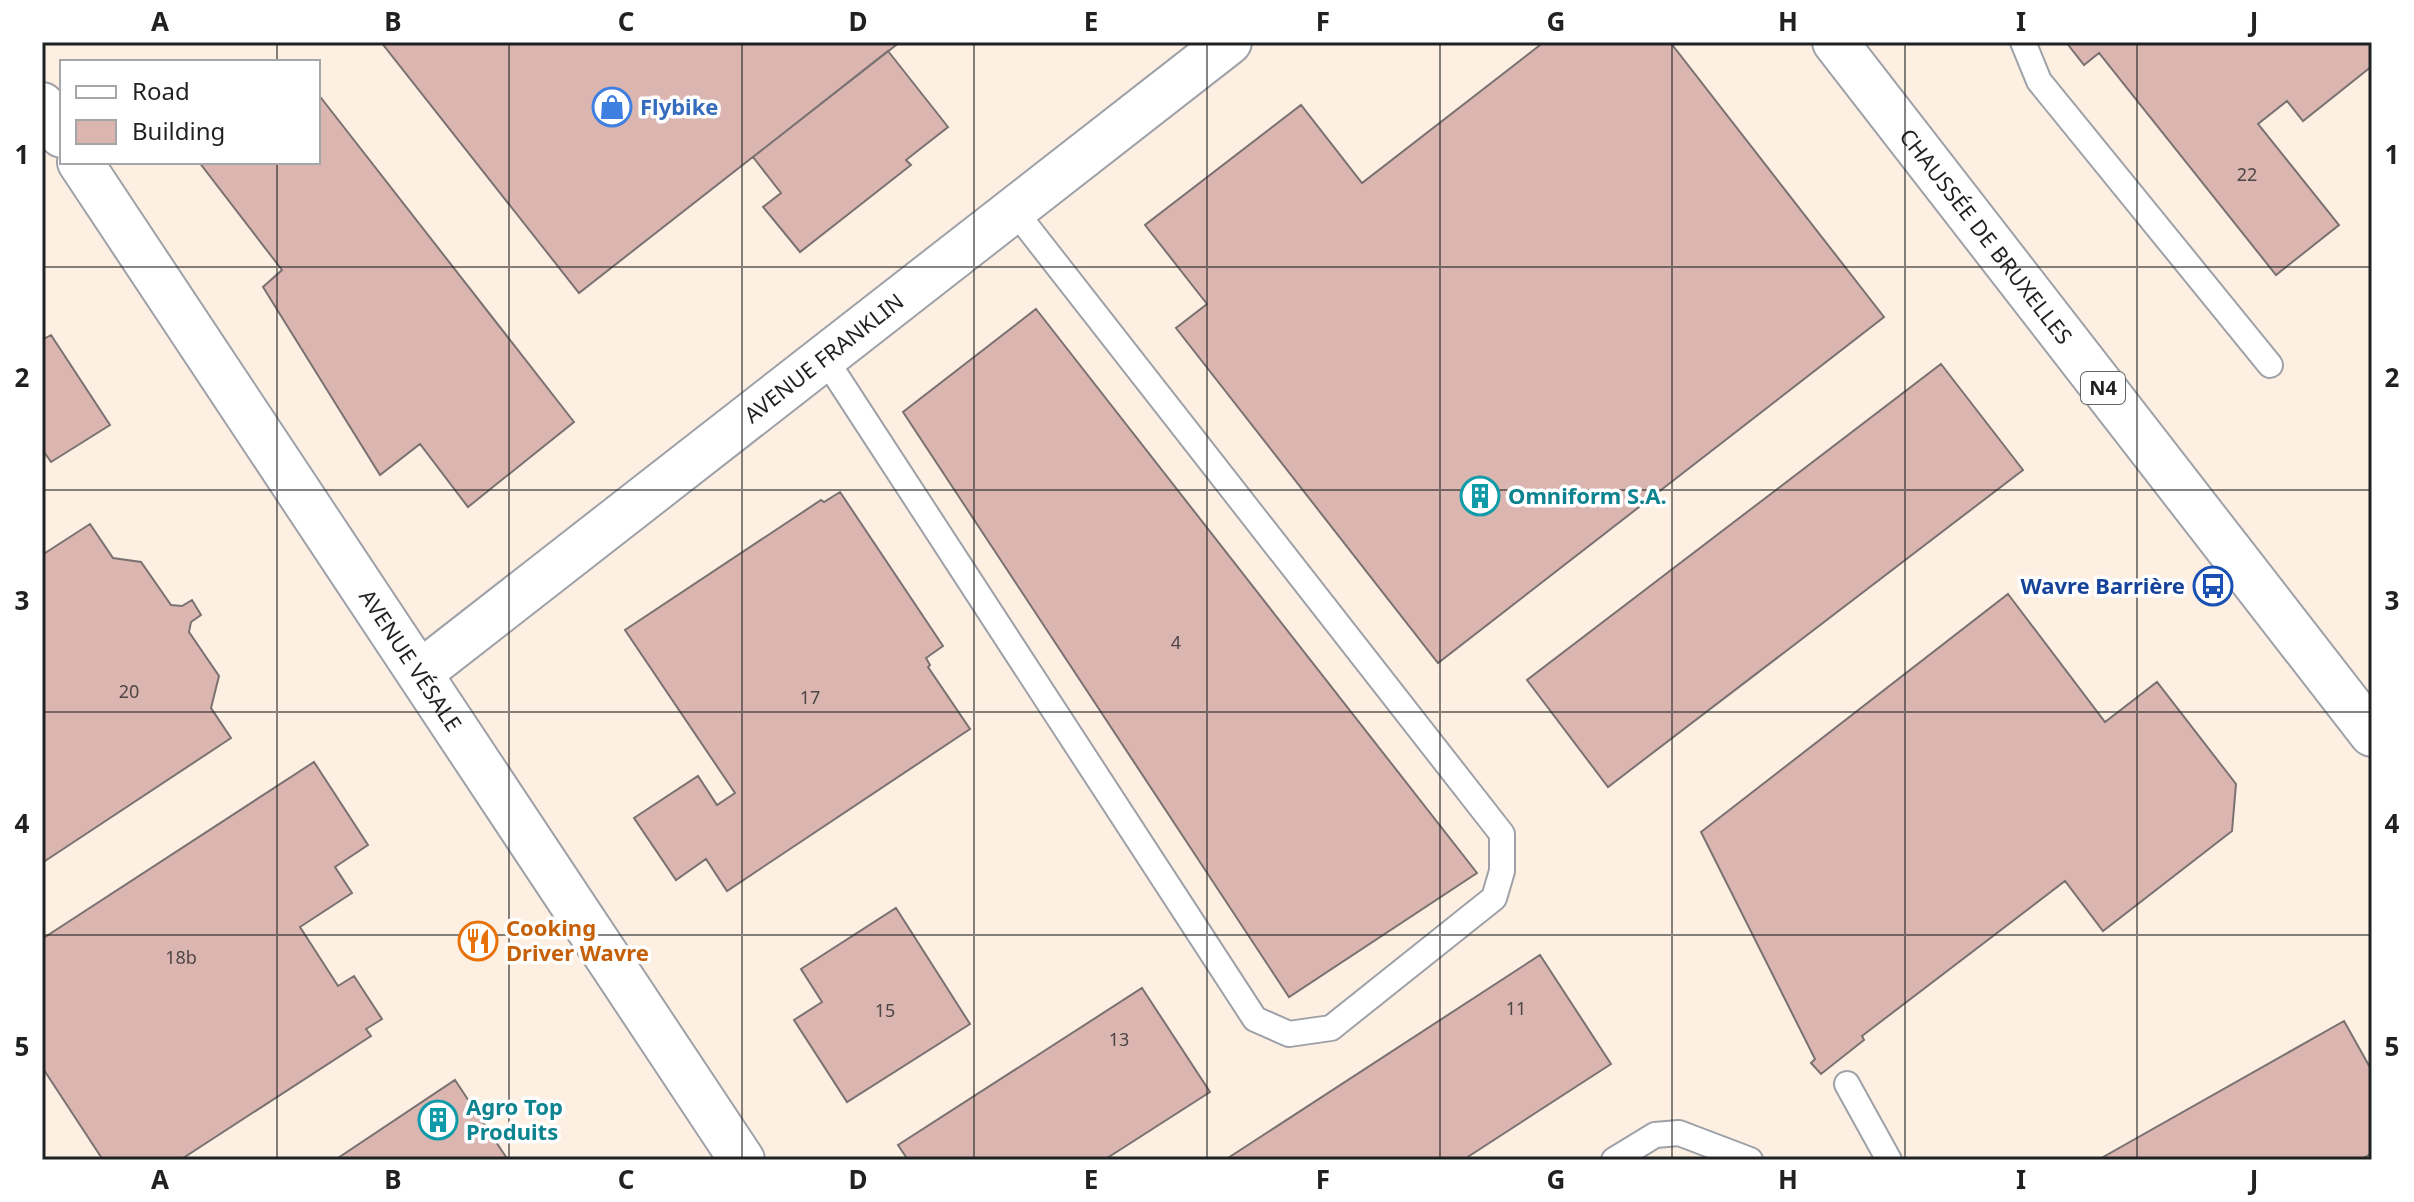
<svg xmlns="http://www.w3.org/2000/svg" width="2414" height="1202" viewBox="0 0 2414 1202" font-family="'Noto Sans',sans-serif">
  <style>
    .industrial { fill: #fdefe1; fill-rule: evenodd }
    .building { fill: #dbb6b1; stroke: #7a7271; stroke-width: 2 }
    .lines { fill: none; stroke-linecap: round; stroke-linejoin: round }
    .lane-casing { stroke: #9ea1a8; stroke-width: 28 }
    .street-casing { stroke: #9ea1a8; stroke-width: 48 }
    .primary-casing { stroke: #9ea1a8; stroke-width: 48 }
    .lane { stroke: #fff; stroke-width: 24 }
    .street { stroke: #fff; stroke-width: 44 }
    .primary { stroke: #fff; stroke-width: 44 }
    .grid { fill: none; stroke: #1f2123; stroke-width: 2; stroke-opacity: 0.55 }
    .labels { text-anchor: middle; stroke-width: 7; stroke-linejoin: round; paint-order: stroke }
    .number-label { font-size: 18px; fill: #4e4646 }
    .shield { fill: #fff; stroke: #626465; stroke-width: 2 }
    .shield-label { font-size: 20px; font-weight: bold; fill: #1f2123 }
    .shop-label { font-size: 22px; font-weight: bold; fill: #366cbe; stroke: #fff; text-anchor: start }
    .street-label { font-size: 22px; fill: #1f2123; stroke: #fff }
    .culture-label { font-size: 22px; font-weight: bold; fill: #0d838f; stroke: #fff; text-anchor: start }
    .transit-label { font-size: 22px; font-weight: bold; fill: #164399; stroke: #fff; text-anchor: end }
    .food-label { font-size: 22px; font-weight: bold; fill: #c56008; stroke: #fff; text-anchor: start }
    .neatline { fill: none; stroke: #1f2123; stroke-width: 3 }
    .grid-label { font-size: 26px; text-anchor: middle; font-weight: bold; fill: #1f2123 }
  </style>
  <rect width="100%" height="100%" fill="#fafcfe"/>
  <!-- industrial -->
  <path class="industrial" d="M42 42H2372V1160H42ZM62 62H318V162H62Z"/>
  <!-- building -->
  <path class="building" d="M381 42H900L579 293Z
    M1544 42H1670L1884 317 1438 663 1176 328 1207 304 1145 225 1301 105 1362 183Z
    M2066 42H2372V66L2303 121 2287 101 2258 124 2339 225 2276 275 2099 53 2084 65Z
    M888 51 948 127 906 160 911 165 800 252 763 207 781 193 753 157Z
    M318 94 574 422 468 507 420 444 380 475 263 287 282 270 199 162H318Z
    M1036 309 1477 873 1289 997 903 412Z
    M51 335 110 425 51 462 42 449V340Z
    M1941 364 2023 470 1608 787 1527 680Z
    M840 492 943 646 926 658 930 665 928 667 970 729 727 891 706 859 676 880 634 818 698 776 717 805 735 793 625 630 821 500 824 502Z
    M90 524 113 558 141 562 171 605 182 606 192 600 201 615 191 622 189 632 219 676 211 708 231 738 42 863V555Z
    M2008 594 2105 722 2157 682 2236 784 2232 831 2103 931 2065 881 1862 1036 1864 1040 1821 1074 1811 1063 1815 1059 1701 832Z
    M314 762 368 845 335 867 352 893 300 927 338 986 354 976 382 1019 366 1029 371 1036 180 1160H103L42 1067V939Z
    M896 908 970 1024 847 1102 794 1020 822 1002 801 969Z
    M1540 955 1611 1064 1463 1160H1225Z
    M1142 988 1210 1092 1104 1160H908L898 1145Z
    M2344 1021 2372 1071V1153L2360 1160H2098Z
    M455 1080 508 1160H335Z"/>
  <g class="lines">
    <defs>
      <path id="lane" d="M2023 42 2039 81 2270 365
        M824 357 1255 1019 1289 1034 1331 1028 1494 898 1502 871V834L1014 210
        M1847 1084 1889 1160
        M1614 1160 1655 1135 1679 1133 1750 1160"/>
      <g id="street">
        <path d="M42 105 62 135"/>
        <path id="s1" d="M80 162 742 1160"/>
        <path id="s2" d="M420 673 1229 42"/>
      </g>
      <g id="primary">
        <path id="s3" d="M1835 42 2372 734"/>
      </g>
    </defs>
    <!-- lane casing -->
    <use href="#lane" class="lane-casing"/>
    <!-- street casing -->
    <use href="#street" class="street-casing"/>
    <!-- primary casing -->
    <use href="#primary" class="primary-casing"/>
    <!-- lane -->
    <use href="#lane" class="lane"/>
    <!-- street -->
    <use href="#street" class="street"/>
    <!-- primary -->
    <use href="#primary" class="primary"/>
  </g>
  <!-- grid -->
  <path class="grid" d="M277 42V62M509 42V1160M742 42V1160M974 42V1160M1207 42V1160M1440 42V1160M1672 42V1160M1905 42V1160M2137 42V1160M277 162V1160M42 267H2372M42 490H2372M42 712H2372M42 935H2372"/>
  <!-- icons -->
  <defs>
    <symbol id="shop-ring" viewBox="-11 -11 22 22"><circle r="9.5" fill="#fff" stroke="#3f7fe0" stroke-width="1.5"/><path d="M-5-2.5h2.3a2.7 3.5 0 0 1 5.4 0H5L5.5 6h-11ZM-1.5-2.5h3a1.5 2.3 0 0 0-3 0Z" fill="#3f7fe0"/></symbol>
    <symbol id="building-ring" viewBox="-11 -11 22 22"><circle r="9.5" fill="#fff" stroke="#0f9aa8" stroke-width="1.5"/><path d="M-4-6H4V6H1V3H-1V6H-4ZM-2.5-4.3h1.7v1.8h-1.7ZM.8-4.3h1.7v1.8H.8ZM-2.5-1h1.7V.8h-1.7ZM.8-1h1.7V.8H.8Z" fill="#0f9aa8"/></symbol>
    <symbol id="bus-ring" viewBox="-11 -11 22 22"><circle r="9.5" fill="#fff" stroke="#1a4fb4" stroke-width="1.5"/><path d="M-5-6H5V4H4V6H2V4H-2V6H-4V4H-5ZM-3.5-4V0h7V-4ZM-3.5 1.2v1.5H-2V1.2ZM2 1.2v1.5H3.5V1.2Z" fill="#1a4fb4"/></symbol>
    <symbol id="restaurant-ring" viewBox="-11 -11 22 22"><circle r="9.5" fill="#fff" stroke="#e8710a" stroke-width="1.5"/><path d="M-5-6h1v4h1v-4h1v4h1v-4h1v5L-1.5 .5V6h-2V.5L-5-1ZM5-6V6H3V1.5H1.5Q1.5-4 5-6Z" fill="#e8710a"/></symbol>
  </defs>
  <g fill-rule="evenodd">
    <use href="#shop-ring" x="590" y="85" width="44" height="44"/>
    <use href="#building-ring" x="1458" y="474" width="44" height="44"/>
    <use href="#bus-ring" x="2191" y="564" width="44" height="44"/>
    <use href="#restaurant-ring" x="456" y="919" width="44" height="44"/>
    <use href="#building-ring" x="416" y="1098" width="44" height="44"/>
  </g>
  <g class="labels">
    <!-- number labels -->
    <g class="number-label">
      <text x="2247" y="181">22</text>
      <text x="1176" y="649">4</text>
      <text x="129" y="698">20</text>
      <text x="810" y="704">17</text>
      <text x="181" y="964">18b</text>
      <text x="1516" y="1015">11</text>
      <text x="885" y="1017">15</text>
      <text x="1119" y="1046">13</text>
    </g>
    <!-- shield labels -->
    <rect class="shield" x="2081" y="372" width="44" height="32" rx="6"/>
    <g class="shield-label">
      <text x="2103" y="395">N4</text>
    </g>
    <!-- shop labels -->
    <g class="shop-label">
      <text x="640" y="115">Flybike</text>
    </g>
    <!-- street labels -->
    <g class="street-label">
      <text dy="8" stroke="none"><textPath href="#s3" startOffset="246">CHAUSSÉE DE BRUXELLES</textPath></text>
      <text dy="8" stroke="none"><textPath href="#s2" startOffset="512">AVENUE FRANKLIN</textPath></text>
      <text dy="8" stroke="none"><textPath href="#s1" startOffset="598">AVENUE VÉSALE</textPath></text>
    </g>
    <!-- culture labels -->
    <g class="culture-label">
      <text x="1508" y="504">Omniform S.A.</text>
      <text x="466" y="1115">Agro Top<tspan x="466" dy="25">Produits</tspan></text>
    </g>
    <!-- transit labels -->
    <g class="transit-label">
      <text x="2185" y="594">Wavre Barrière</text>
    </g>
    <!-- food labels -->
    <g class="food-label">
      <text x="506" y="936">Cooking<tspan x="506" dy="25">Driver Wavre</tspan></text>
    </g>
  </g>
  <!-- border -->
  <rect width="2414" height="1202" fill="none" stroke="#ffffff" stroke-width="88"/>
  <!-- legend -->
  <rect x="60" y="60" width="260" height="104" fill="#ffffff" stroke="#a5a6a7" stroke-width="2"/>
  <rect x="76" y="86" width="40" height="12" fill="#ffffff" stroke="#a5a6a7" stroke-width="2"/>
  <text x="132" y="100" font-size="24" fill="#1f2123">Road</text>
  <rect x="76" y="120" width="40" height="24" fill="#dbb6b1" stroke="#a5a6a7" stroke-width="2"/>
  <text x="132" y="140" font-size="24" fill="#1f2123">Building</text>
  <rect x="44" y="44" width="2326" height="1114" class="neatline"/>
  <g class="grid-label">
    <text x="160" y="31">A</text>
    <text x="393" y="31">B</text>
    <text x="626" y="31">C</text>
    <text x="858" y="31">D</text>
    <text x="1091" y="31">E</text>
    <text x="1323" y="31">F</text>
    <text x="1556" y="31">G</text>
    <text x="1788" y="31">H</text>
    <text x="2021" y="31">I</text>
    <text x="2254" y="31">J</text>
    <text x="22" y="164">1</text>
    <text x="2392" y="164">1</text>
    <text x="22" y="387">2</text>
    <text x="2392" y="387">2</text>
    <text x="22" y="610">3</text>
    <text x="2392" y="610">3</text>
    <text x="22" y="833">4</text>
    <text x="2392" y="833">4</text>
    <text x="22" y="1056">5</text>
    <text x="2392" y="1056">5</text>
    <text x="160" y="1189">A</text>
    <text x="393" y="1189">B</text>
    <text x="626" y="1189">C</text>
    <text x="858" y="1189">D</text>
    <text x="1091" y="1189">E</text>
    <text x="1323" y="1189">F</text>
    <text x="1556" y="1189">G</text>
    <text x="1788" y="1189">H</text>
    <text x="2021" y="1189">I</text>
    <text x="2254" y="1189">J</text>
  </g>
</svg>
